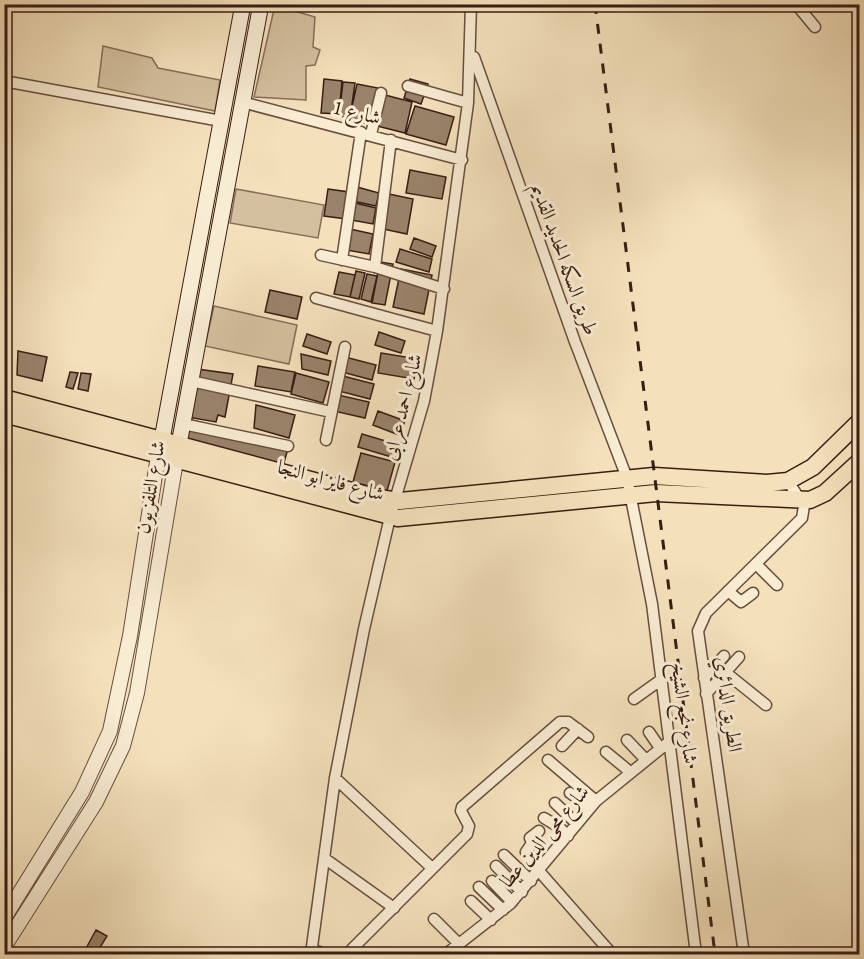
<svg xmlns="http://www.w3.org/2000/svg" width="864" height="959" viewBox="0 0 864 959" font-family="'EB Garamond',Amiri,serif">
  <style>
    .green { fill: #d4c09f; stroke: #866e5a; stroke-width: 1.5 }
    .building { fill: #9a836b; stroke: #381d14; stroke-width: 1.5 }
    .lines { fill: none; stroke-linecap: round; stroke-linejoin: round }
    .minor-casing { stroke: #674e3e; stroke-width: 13 }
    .tertiary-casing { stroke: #674e3e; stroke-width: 16 }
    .secondary-casing { stroke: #381d14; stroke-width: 17 }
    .primary-casing { stroke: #381d14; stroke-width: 19 }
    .minor { stroke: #f8ecd3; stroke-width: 10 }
    .tertiary { stroke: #f8ecd3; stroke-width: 14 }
    .secondary { stroke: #f8ecd3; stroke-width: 15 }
    .primary { stroke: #f4e1bc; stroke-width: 16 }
    .rail { stroke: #381d14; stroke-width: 3; stroke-dasharray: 10 10; stroke-linecap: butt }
    .labels { text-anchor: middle; stroke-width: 6; stroke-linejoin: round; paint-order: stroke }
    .street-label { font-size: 20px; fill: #381d14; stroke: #f8ecd3 }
  </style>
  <rect width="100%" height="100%" fill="#f4e1bc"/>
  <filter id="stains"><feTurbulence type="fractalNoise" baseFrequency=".00333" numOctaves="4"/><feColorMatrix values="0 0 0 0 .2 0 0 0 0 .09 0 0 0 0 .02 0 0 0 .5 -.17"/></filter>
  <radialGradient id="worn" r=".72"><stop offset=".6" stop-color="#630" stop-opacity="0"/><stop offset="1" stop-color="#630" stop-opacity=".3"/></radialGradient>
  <!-- green -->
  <path class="green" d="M275 5 315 17 313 47 320 50 315 65 306 66V100L254 97Z
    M103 46 152 58 158 68 220 80 215 111 98 87Z
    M236 189 324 205 318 238 230 223Z
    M214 306 297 325 289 364 205 346Z"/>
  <!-- building -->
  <path class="building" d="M60 4H102L101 9Z
    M324 79 342 81 339 114 321 113Z
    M410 79 428 84 421 104 404 98Z
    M343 82 355 83 350 118 339 116Z
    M357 84 378 88 370 124 349 120Z
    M385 95 412 102 405 133 377 126Z
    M415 106 454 117 446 145 406 134Z
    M410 170 446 177 442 199 406 193Z
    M357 187 379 193 376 206 353 201Z
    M328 189 349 192 346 219 324 216Z
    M389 194 413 199 407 234 383 229Z
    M355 203 376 208 373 224 351 220Z
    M350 229 373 234 369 254 346 250Z
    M414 238 436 246 432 257 410 249Z
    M400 249 432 259 429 272 396 262Z
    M380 262 393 264 385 305 372 303Z
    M401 269 432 275 424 314 393 307Z
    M356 271 365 273 359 299 350 297Z
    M339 272 355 275 350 297 334 294Z
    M367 274 377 276 371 302 361 299Z
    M270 290 302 297 297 319 265 312Z
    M379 332 405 341 401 353 375 345Z
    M307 334 331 342 327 354 303 346Z
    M18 351 47 357 42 381 17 375Z
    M381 353 418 359 414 379 378 373Z
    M301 354 331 361 328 375 302 369Z
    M345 357 376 365 372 380 342 372Z
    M258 366 295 372 291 392 255 386Z
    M197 369 233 374 225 417 218 415 216 422 187 417Z
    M70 372 78 373 73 389 66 387Z
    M81 373 91 374 88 391 78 389Z
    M296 373 329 382 323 403 291 394Z
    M343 376 374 384 370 399 339 391Z
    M338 395 369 402 365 418 334 411Z
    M256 405 295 415 289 438 254 428Z
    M378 411 405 421 399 435 373 425Z
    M188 419 289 445 283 466 188 442Z
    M362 434 399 445 395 458 358 447Z
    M361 453 395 462 387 491 353 482Z
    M96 930 107 936 96 954H89L84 952Z"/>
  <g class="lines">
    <defs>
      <path id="minor" d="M796 4 815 27
        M474 57 575 342 627 478 652 604 696 954
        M4 81 221 121
        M408 86 468 103
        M242 102 462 160
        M371 134 381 93
        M321 255 375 267 444 289
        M342 260 361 132
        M375 267 391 140
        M316 298 437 331
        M191 381 331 412
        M183 424 288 446
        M326 440 345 347
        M756 564 777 585
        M728 591 741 602 753 593
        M725 672 766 705
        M704 678 724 656
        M706 694 739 657
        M634 699 662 679
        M649 732 660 748
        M627 740 645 759
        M562 746 578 729
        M606 752 629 771
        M548 760 596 801
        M335 778 432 868
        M570 793 590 807
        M555 803 577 824
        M544 818 559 827 568 836
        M539 831 530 838 532 843 526 852 541 867
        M504 855 531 881
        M324 858 394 908
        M496 866 522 892
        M539 871 612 954
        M492 881 512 902
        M479 887 503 910
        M471 901 491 920
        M434 919 458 943
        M312 949 324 954
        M311 954 335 778 364 629 390 517 424 401 437 331 468 103 471 4
        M347 954 467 834 469 826 461 811 462 807 560 722H568L588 737
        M446 954 510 904 596 801 670 741
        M744 954 698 631 706 613 802 518 804 506 788 481"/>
      <path id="tertiary" d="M4 918 82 792 110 731 130 636 158 456
        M4 947 96 802 123 746 137 693 176 461"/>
      <path id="secondary" d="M160 450 243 4
        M177 455 261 4"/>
      <path id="primary" d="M4 398 378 498 400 501 654 476 767 483 788 481 813 467 860 421
        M4 414 398 518 656 493 810 500 825 493 860 461"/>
    </defs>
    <!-- minor casing -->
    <use href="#minor" class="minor-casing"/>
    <!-- tertiary casing -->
    <use href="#tertiary" class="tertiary-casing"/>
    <!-- secondary casing -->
    <use href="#secondary" class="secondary-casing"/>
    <!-- primary casing -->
    <use href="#primary" class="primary-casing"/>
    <!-- minor -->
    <use href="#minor" class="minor"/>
    <!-- tertiary -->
    <use href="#tertiary" class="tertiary"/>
    <!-- secondary -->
    <use href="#secondary" class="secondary"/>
    <!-- primary -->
    <use href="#primary" class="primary"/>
    <!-- rail -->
    <path class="rail" d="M595 4 715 954"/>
  </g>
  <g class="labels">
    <!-- street labels -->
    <g class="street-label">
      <text transform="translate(357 112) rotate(14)" y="7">شارع 1</text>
      <text transform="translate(565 259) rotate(70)" y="7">طريق السكه الحديد القديم</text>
      <text transform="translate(402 407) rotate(-76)" y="7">شارع احمد عرابى</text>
      <text transform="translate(331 480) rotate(15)" y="7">شارع فايز ابو النجا</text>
      <text transform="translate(150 487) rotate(-80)" y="7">شارع التلفزيون</text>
      <text transform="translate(729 704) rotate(82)" y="7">الطريق الدائري</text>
      <text transform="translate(685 713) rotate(83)" y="7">شارع نجع الشيخ</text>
      <text transform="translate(544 836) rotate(-50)" y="7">شارع محى الدين عطا</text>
    </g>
  </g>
  <!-- margin -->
  <rect width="864" height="959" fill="none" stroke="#f4e1bc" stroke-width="24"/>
  <rect x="6" y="6" width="852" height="947" fill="none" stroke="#381d14" stroke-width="3"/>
  <rect x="12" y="12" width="840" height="935" fill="none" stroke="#381d14" stroke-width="1.5"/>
  <rect width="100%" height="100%" filter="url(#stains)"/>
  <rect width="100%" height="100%" fill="url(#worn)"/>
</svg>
